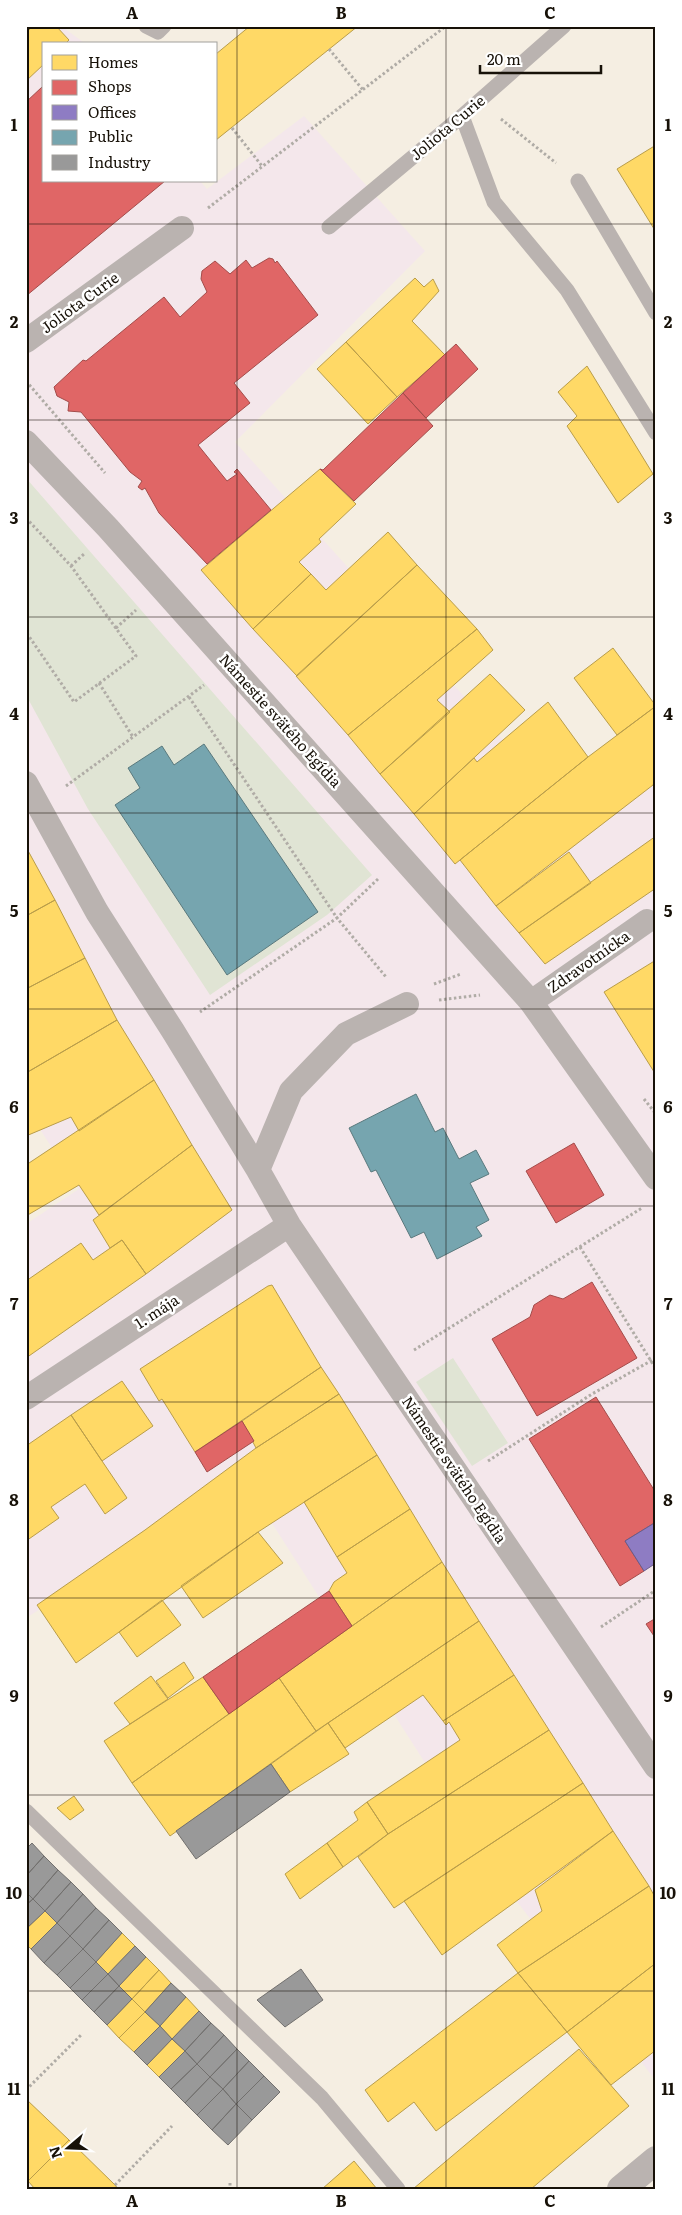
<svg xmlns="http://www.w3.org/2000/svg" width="682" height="2215" viewBox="0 0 682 2215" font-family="Literata,serif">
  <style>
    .commercial { fill: #f4e7eb }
    .green { fill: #e0e4d4 }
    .homes { fill: #ffd966; stroke: #b99d4a }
    .shops { fill: #e06666; stroke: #a44c4a }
    .offices { fill: #8e7cc3; stroke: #6a5c8b }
    .public { fill: #76a5af; stroke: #5a797d }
    .industry { fill: #999; stroke: #72706e }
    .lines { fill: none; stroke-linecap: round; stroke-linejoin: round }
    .path { stroke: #b0aca6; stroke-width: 3; stroke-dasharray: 2.5 2.5; stroke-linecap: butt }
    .service { stroke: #bab3b0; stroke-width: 15 }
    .pedestrian { stroke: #bab3b0; stroke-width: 24 }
    .minor { stroke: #bab3b0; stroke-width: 28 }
    .grid { fill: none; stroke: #171108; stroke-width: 1; stroke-opacity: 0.55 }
    .labels { text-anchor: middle; stroke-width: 5; stroke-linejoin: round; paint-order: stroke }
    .street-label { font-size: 15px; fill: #171108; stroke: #fff }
    .neatline { fill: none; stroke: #171108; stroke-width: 2 }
    .grid-label { font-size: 16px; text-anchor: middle; font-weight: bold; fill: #171108 }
  </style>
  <rect width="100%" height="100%" fill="#f5eee2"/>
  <!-- commercial -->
  <path class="commercial" d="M26 26H61L86 44H44V181H200L207 189 304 116 425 251 235 442 579 824 656 771V2081L498 1877 245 1481 26 1618V1224L79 1189 26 1108Z"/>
  <!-- green -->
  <path class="green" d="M26 478 372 875 327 915 210 995 88 809 26 695Z
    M453 1358 508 1443 472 1466 416 1382Z"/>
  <!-- homes -->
  <path class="homes" d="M33 26H56L69 40 65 44H44V64L26 81V33Z
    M250 26H358L216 140V54Z
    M656 145V232L617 169Z
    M415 278 424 287 433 279 439 291 412 321 445 355 397 397 346 342Z
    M346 342 397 397 368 424 317 369Z
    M587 366 653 474 618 503 567 426 577 416 558 392Z
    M320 469 356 504 319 539 321 542 299 562 311 574 253 629 201 570Z
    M388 532 417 565 297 676 253 629 311 574 326 590Z
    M417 565 477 629 348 735 296 676Z
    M477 629 493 650 437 700 450 712 380 774 348 735Z
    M613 648 656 706 617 735 574 678Z
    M490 674 525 710 414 814 380 774Z
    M548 702 588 757 455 864 414 814 474 758 477 762Z
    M656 706V780L653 785 496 906 460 860 588 757Z
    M656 836V888L545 964 519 933Z
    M26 847 55 900 26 916Z
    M569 852 591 883 519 933 496 906Z
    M55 900 85 958 26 989V916Z
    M85 958 117 1020 26 1073V989Z
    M656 960V1075L604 992Z
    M117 1020 154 1080 79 1131 71 1117 26 1136V1073Z
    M154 1080 192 1145 99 1215 79 1185 26 1216V1165Z
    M192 1145 232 1210 146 1274 122 1240 110 1248 93 1220Z
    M122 1240 146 1274 26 1358V1281L81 1243 93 1260Z
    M272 1285 321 1367 195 1452 162 1399 159 1401 140 1369 268 1286Z
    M321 1367 339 1394 256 1448 242 1421Z
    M122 1381 153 1426 102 1461 71 1415Z
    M339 1394 377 1455 258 1532 76 1663 37 1605 145 1530 256 1448Z
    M71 1415 127 1498 105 1514 85 1484 51 1507 59 1518 26 1541V1446Z
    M377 1455 410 1509 337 1557 304 1502Z
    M410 1509 442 1562 352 1626 329 1591 334 1582 347 1573 337 1557Z
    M258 1532 283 1563 203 1618 181 1586Z
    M442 1562 479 1621 316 1731 279 1678Z
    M162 1600 181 1625 137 1657 119 1632Z
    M479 1621 514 1675 443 1721 423 1695 345 1748 328 1723Z
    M184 1662 194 1678 168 1698 156 1681Z
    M514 1675 549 1730 388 1834 367 1802 460 1740 449 1722 446 1725 443 1721Z
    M151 1676 168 1699 130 1724 114 1703Z
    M203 1677 229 1714 132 1783 104 1741Z
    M279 1678 316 1731 170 1836 132 1783Z
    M328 1723 349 1754 290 1792 271 1764Z
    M549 1730 583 1783 394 1908 358 1857 388 1834Z
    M583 1783 613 1831 442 1955 404 1901Z
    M74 1796 84 1810 70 1820 57 1808Z
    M367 1802 388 1834 343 1867 327 1843 358 1820 354 1812Z
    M613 1831 649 1886 518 1973 497 1945 542 1911 535 1890Z
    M327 1843 343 1867 300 1899 285 1874Z
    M649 1886 656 1899V1963L567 2032 518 1973Z
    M45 1911 57 1923 31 1949 26 1944V1929Z
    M122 1933 135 1946 108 1974 96 1962Z
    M146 1957 159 1970 132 1999 119 1986Z
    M656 1963V2050L611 2085 567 2032Z
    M159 1970 171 1983 145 2012 132 1999Z
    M518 1973 567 2032 436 2131 414 2102 388 2122 365 2090Z
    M186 1997 199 2011 172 2039 160 2026Z
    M132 1999 145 2012 119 2038 107 2025Z
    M145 2012 160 2026 134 2052 119 2038Z
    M172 2039 185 2051 159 2077 147 2065Z
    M579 2049 629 2106 531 2189H413Z
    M26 2099 69 2140 28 2181 26 2179Z
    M69 2140 115 2185 118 2189H35L28 2181Z
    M354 2161 377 2189H322Z"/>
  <!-- shops -->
  <path class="shops" d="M42 87 44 90V181H165L26 296V102Z
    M269 258 273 259 275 263 277 261 318 315 234 383 250 403 198 445 227 481 237 474 234 472 237 469 271 510 207 564 159 513 145 488 142 490 138 487 142 481 130 472 81 412 68 411 69 402 57 396 54 387 83 360 86 361 164 297 180 317 207 292 201 279 202 271 215 261 230 274 246 260 252 268Z
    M456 344 478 369 426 418 403 393Z
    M403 393 433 426 354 501 320 469 323 470Z
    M574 1143 604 1195 556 1223 526 1171Z
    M592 1282 637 1358 537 1416 492 1339 530 1317 534 1305 550 1295 563 1299Z
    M596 1397 656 1493V1522L625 1541 644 1571 620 1586 529 1439Z
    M242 1421 254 1441 207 1472 195 1452Z
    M329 1591 352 1626 229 1714 203 1677Z
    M656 1618V1639L646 1624Z"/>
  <!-- offices -->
  <path class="offices" d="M656 1522V1563L644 1571 625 1541Z"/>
  <!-- public -->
  <path class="public" d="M204 744 318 912 227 975 115 805 140 788 128 768 162 746 174 765Z
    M416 1094 435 1132 443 1128 459 1159 476 1150 489 1174 470 1183 489 1220 476 1227 482 1236 437 1259 424 1232 411 1238 376 1170 371 1172 349 1128Z"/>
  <!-- industry -->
  <path class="industry" d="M271 1764 290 1792 196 1859 176 1831Z
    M32 1843 44 1856 26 1876V1849Z
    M44 1856 58 1870 33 1899 26 1892V1876Z
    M58 1870 71 1882 45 1911 33 1899Z
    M71 1882 83 1894 57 1923 45 1911Z
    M26 1892 33 1899 26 1905Z
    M83 1894 96 1908 70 1936 57 1923Z
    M33 1899 45 1911 26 1929V1905Z
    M96 1908 109 1920 83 1949 70 1936Z
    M109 1920 122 1933 96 1962 83 1949Z
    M57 1923 70 1936 44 1963 31 1949Z
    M70 1936 83 1949 57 1975 44 1963Z
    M135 1946 146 1957 119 1986 108 1974Z
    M83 1949 96 1962 70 1988 57 1975Z
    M96 1962 108 1974 82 2000 70 1988Z
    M301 1969 323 2000 285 2027 257 2000Z
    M108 1974 119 1986 94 2012 82 2000Z
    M171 1983 186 1997 160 2026 145 2012Z
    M119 1986 132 1999 107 2025 94 2012Z
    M199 2011 211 2023 185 2051 172 2039Z
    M211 2023 224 2035 197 2064 185 2051Z
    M160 2026 172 2039 147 2065 134 2052Z
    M224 2035 237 2049 210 2077 197 2064Z
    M237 2049 249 2061 223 2089 210 2077Z
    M185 2051 197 2064 171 2089 159 2077Z
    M249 2061 264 2076 236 2104 223 2089Z
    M197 2064 210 2077 185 2103 171 2089Z
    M264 2076 280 2092 252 2120 236 2104Z
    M210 2077 223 2089 197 2115 185 2103Z
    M223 2089 236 2104 212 2130 197 2115Z
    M236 2104 252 2120 228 2145 212 2130Z"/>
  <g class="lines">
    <!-- path -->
    <path class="path" d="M329 49 363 90
      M501 119 556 163
      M232 128 262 166
      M208 208 446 26
      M26 381 105 473
      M26 518 71 566 136 656 74 702 26 632
      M71 566 85 553
      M116 628 136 610
      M99 683 133 737
      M189 697 337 918 200 1012
      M66 786 204 685
      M378 879 337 918 386 977
      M434 984 461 974
      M439 1000 480 995
      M644 1099 656 1114
      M580 1247 656 1369
      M414 1350 642 1208
      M488 1461 592 1394 656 1358
      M601 1627 656 1590
      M26 2090 81 2035
      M230 2183V2189
      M115 2185 172 2126"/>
    <!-- service -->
    <path class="service" d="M146 26 158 32 164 26
      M462 116 494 202 567 290 656 433
      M578 181 656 313
      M329 227 462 116 564 26
      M26 1811 322 2098 398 2189"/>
    <!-- pedestrian -->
    <path class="pedestrian" d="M26 341 182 228
      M26 442 108 528 531 1002 656 1178
      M26 783 97 912 173 1031 258 1170 289 1225 656 1767
      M531 1002 647 921
      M258 1170 291 1091 346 1034 407 1004
      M26 1398 289 1225"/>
    <!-- minor -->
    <path class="minor" d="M621 2189 656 2160"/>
  </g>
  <!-- grid -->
  <path class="grid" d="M237 26V2189M446 26V2189M26 224H656M26 420H656M26 617H656M26 813H656M26 1009H656M26 1206H656M26 1402H656M26 1598H656M26 1795H656M26 1991H656"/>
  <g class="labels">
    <!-- street labels -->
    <g class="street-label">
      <text transform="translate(448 128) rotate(-40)" y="5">Joliota Curie</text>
      <text transform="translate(80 303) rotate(-36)" y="5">Joliota Curie</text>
      <text transform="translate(280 721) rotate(48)" y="5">Námestie svätého Egídia</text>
      <text transform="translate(589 962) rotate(-35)" y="5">Zdravotnícka</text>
      <text transform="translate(157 1312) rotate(-33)" y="5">1. mája</text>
      <text transform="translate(454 1470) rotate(56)" y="5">Námestie svätého Egídia</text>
    </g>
  </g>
  <!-- border -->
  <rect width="682" height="2215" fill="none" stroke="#ffffff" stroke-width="55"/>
  <!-- legend -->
  <rect x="42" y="42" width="175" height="140" fill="#ffffff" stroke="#a2a09c"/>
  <rect x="52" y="55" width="25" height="15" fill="#ffd966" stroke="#a2a09c"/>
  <text x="88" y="68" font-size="15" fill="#171108">Homes</text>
  <rect x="52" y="80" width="25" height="15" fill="#e06666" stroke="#a2a09c"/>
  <text x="88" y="92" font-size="15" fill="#171108">Shops</text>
  <rect x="52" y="105" width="25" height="15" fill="#8e7cc3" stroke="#a2a09c"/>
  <text x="88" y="118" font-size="15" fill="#171108">Offices</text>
  <rect x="52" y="130" width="25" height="15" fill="#76a5af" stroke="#a2a09c"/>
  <text x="88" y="142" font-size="15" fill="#171108">Public</text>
  <rect x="52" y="155" width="25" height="15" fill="#999999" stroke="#a2a09c"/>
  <text x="88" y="168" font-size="15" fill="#171108">Industry</text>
  <!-- north arrow -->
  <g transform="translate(68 2148) rotate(251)" stroke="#ffffff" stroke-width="4" paint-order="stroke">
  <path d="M0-4L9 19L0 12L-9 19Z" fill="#171108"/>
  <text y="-8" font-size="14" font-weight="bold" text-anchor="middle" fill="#171108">N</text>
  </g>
  <!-- scale -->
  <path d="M480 65v8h121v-8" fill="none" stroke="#171108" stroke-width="2.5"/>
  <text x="487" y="65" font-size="15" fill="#171108" stroke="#ffffff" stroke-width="4" paint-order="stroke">20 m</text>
  <rect x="28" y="28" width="626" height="2160" class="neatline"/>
  <g class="grid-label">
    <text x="132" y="19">A</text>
    <text x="341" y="19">B</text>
    <text x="550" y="19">C</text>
    <text x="14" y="131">1</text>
    <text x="668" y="131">1</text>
    <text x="14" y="328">2</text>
    <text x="668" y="328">2</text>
    <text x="14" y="524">3</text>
    <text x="668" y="524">3</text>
    <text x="14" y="720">4</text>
    <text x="668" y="720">4</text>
    <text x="14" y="917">5</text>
    <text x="668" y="917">5</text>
    <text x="14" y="1113">6</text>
    <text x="668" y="1113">6</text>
    <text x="14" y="1310">7</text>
    <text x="668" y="1310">7</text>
    <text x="14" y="1506">8</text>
    <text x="668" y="1506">8</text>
    <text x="14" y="1702">9</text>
    <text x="668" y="1702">9</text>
    <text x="14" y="1899">10</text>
    <text x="668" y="1899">10</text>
    <text x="14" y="2095">11</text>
    <text x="668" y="2095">11</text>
    <text x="132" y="2207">A</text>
    <text x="341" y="2207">B</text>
    <text x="550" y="2207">C</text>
  </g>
</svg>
